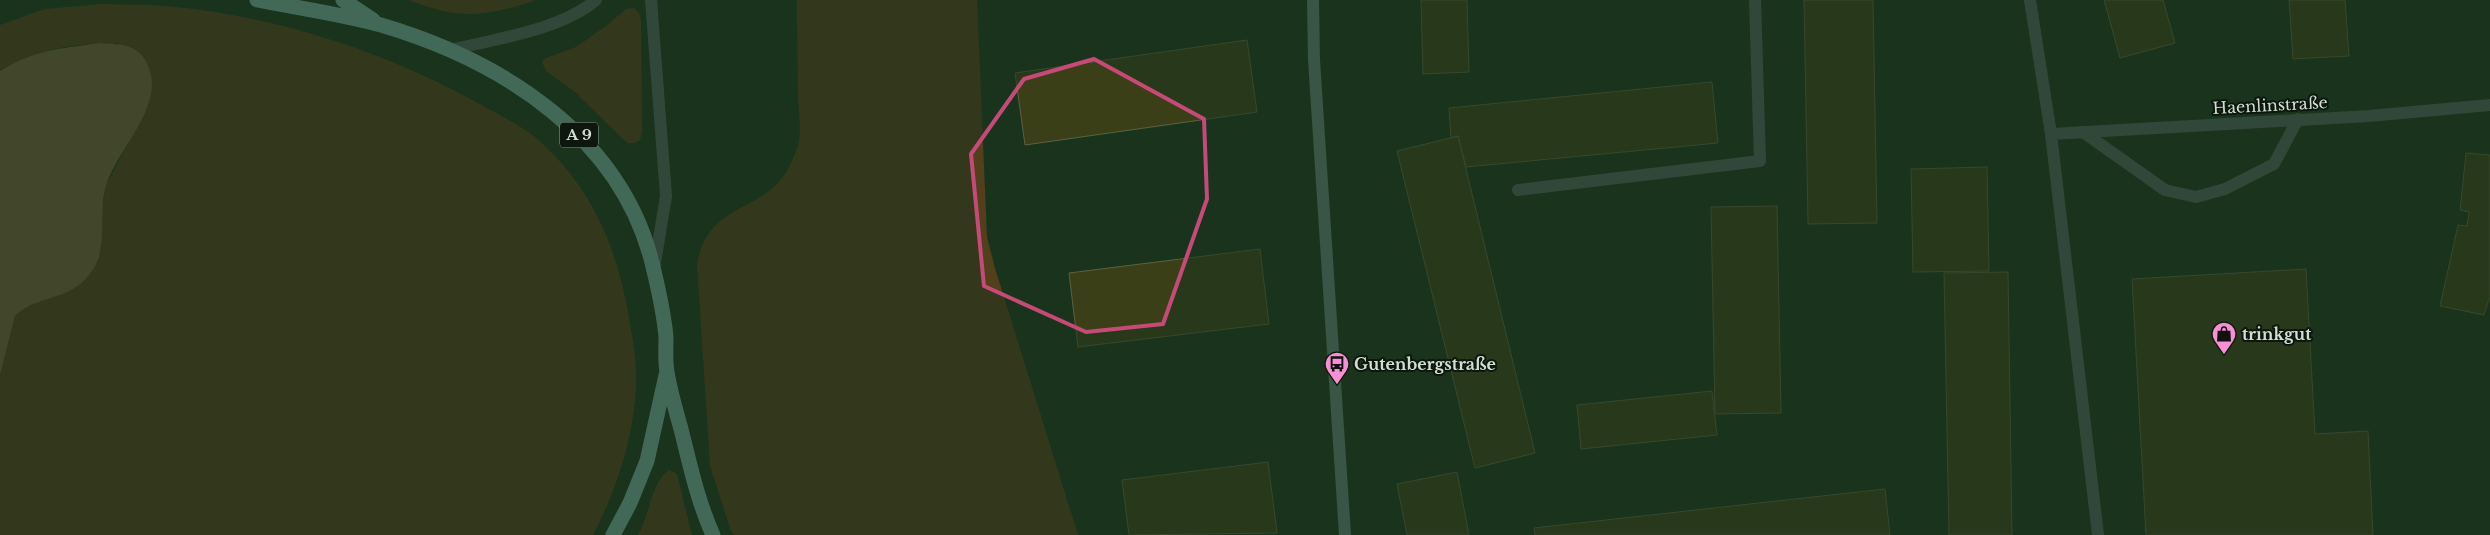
<svg xmlns="http://www.w3.org/2000/svg" width="2490" height="535" viewBox="0 0 2490 535" font-family="'Libre Baskerville',serif">
  <style>
    .green { fill: #523f1c }
    .forest { fill: #74603c }
    .building { fill: #3b3f18; stroke: #5d6141 }
    .lines { fill: none; stroke-linecap: round; stroke-linejoin: round }
    .lane { stroke: #4c615d; stroke-width: 12 }
    .street { stroke: #4c615d; stroke-width: 12 }
    .secondary { stroke: #5d7f78; stroke-width: 12 }
    .highway { stroke: #74aa9f; stroke-width: 15 }
    .marked { fill: none; stroke: #c64a78; stroke-width: 4; stroke-linejoin: round }
    .labels { text-anchor: middle; stroke-width: 4; stroke-linejoin: round; paint-order: stroke }
    .shield { fill: #0d170e; stroke: #96a396; stroke-width: 1 }
    .shield-label { font-size: 15px; font-weight: bold; fill: #d0dfd1 }
    .street-label { font-size: 16px; fill: #d0dfd1; stroke: #0d170e }
    .poi-label { font-size: 16px; font-weight: bold; fill: #d0dfd1; stroke: #0d170e; text-anchor: start }
  </style>
  <rect width="100%" height="100%" fill="#1a331d"/>
  <!-- green -->
  <path class="green" d="M409 0H536C487 17 457 20 409 0Z
    M797 0H977L987 237 995 268 1078 535H734L731 531 710 466 697 264C708 199 768 215 791 163 794 156 798 148 799 141 801 128 799 112 798 99 798 66 797 33 797 0Z
    M102 4C123 5 144 4 165 6 272 15 381 50 476 102 497 114 527 128 544 145 594 192 618 251 629 318 633 340 637 364 636 385 634 437 617 489 593 535H0V375L15 316 22 309 34 304 103 203 106 185 149 104 118 43C76 43 36 49 0 71V25L45 9Z
    M634 8 639 13 641 20 642 132 640 140 635 143H628L623 139 575 92 546 71 542 62 546 58 576 47 606 26 626 9Z
    M669 470 677 474 692 535H638C650 516 650 483 669 470Z"/>
  <!-- forest -->
  <path class="forest" d="M100 43C122 44 140 44 149 68 164 108 117 149 106 186 98 211 108 244 94 268 73 303 38 293 15 316L0 375V71C36 49 59 49 100 43Z"/>
  <!-- building -->
  <path class="building" d="M1421 0H1467L1469 72 1423 74Z
    M1804 0H1873L1877 223 1808 224Z
    M2104 0H2163L2175 43 2120 58Z
    M2289 0H2345L2349 56 2293 59Z
    M1247 40 1257 112 1025 145 1015 73Z
    M1712 82 1718 143 1466 167 1458 136 1451 138 1449 108Z
    M1458 136 1535 453 1475 468 1397 151Z
    M2466 153 2490 155V296L2484 315 2440 306 2458 225 2467 226 2469 212 2460 210Z
    M1987 167 1989 271 1913 272 1911 169Z
    M1777 206 1781 413 1715 414 1711 207Z
    M1260 249 1269 324 1078 347 1069 273Z
    M2306 269 2315 434 2368 431 2373 535H2146L2132 279Z
    M2008 272 2012 535H1949L1944 273Z
    M1712 391 1717 435 1581 449 1577 405Z
    M1268 462 1277 533 1129 535 1122 480Z
    M1457 472 1469 535H1407L1397 484Z
    M1885 489 1890 535H1535L1534 528Z"/>
  <g class="lines">
    <!-- lane -->
    <path class="lane" d="M651 0 666 196 654 269
      M450 50C495 39 561 30 596 0
      M2083 132 2165 190 2196 197 2225 189 2274 164 2298 119
      M1518 190 1760 161 1755 0"/>
    <!-- street -->
    <path class="street" d="M2030 0 2051 134 2098 535
      M2051 134 2369 116 2490 105"/>
    <!-- secondary -->
    <path class="secondary" d="M1313 0 1314 60 1345 535"/>
    <!-- highway -->
    <path class="highway" d="M257 0C298 8 341 14 381 25 503 61 625 138 654 271 659 292 664 315 666 337 666 348 665 361 667 372 670 391 676 411 681 429 690 465 698 502 713 535
      M343 0 373 20
      M613 535 630 503 647 461 666 375"/>
  </g>
  <!-- marked area -->
  <path d="M0 0H2490V535H0ZM1094 59 1204 119 1207 199 1163 324 1086 332 984 286 971 154 1024 79Z" fill="#1a331d" fill-opacity=".55" fill-rule="evenodd"/>
  <path class="marked" d="M1094 59 1204 119 1207 199 1163 324 1086 332 984 286 971 154 1024 79Z"/>
  <!-- icons -->
  <defs>
    <symbol id="shop-pin" viewBox="-11 -11 22 30"><path d="M0 17L-7.5 6A9.5 9.5 0 1 1 7.5 6Z" fill="#f591d2" stroke="#0d170e"/><path d="M-5-2.5h2.3a2.7 3.5 0 0 1 5.4 0H5L5.5 6h-11ZM-1.5-2.5h3a1.5 2.3 0 0 0-3 0Z" fill="#111"/></symbol>
    <symbol id="bus-pin" viewBox="-11 -11 22 30"><path d="M0 17L-7.5 6A9.5 9.5 0 1 1 7.5 6Z" fill="#f591d2" stroke="#0d170e"/><path d="M-5-6H5V4H4V6H2V4H-2V6H-4V4H-5ZM-3.5-4V0h7V-4ZM-3.5 1.2v1.5H-2V1.2ZM2 1.2v1.5H3.5V1.2Z" fill="#111"/></symbol>
  </defs>
  <g fill-rule="evenodd">
    <use href="#shop-pin" x="2210" y="320" width="28" height="38"/>
    <use href="#bus-pin" x="1323" y="350" width="28" height="38"/>
  </g>
  <g class="labels">
    <!-- shield labels -->
    <rect class="shield" x="560" y="122.5" width="38" height="25" rx="4"/>
    <g class="shield-label">
      <text x="579" y="140">A 9</text>
    </g>
    <!-- street labels -->
    <g class="street-label">
      <text transform="translate(2270 105) rotate(-3)" y="6">Haenlinstraße</text>
    </g>
    <!-- poi labels -->
    <g class="poi-label">
      <text x="2242" y="340">trinkgut</text>
      <text x="1354" y="370">Gutenbergstraße</text>
    </g>
  </g>
</svg>
